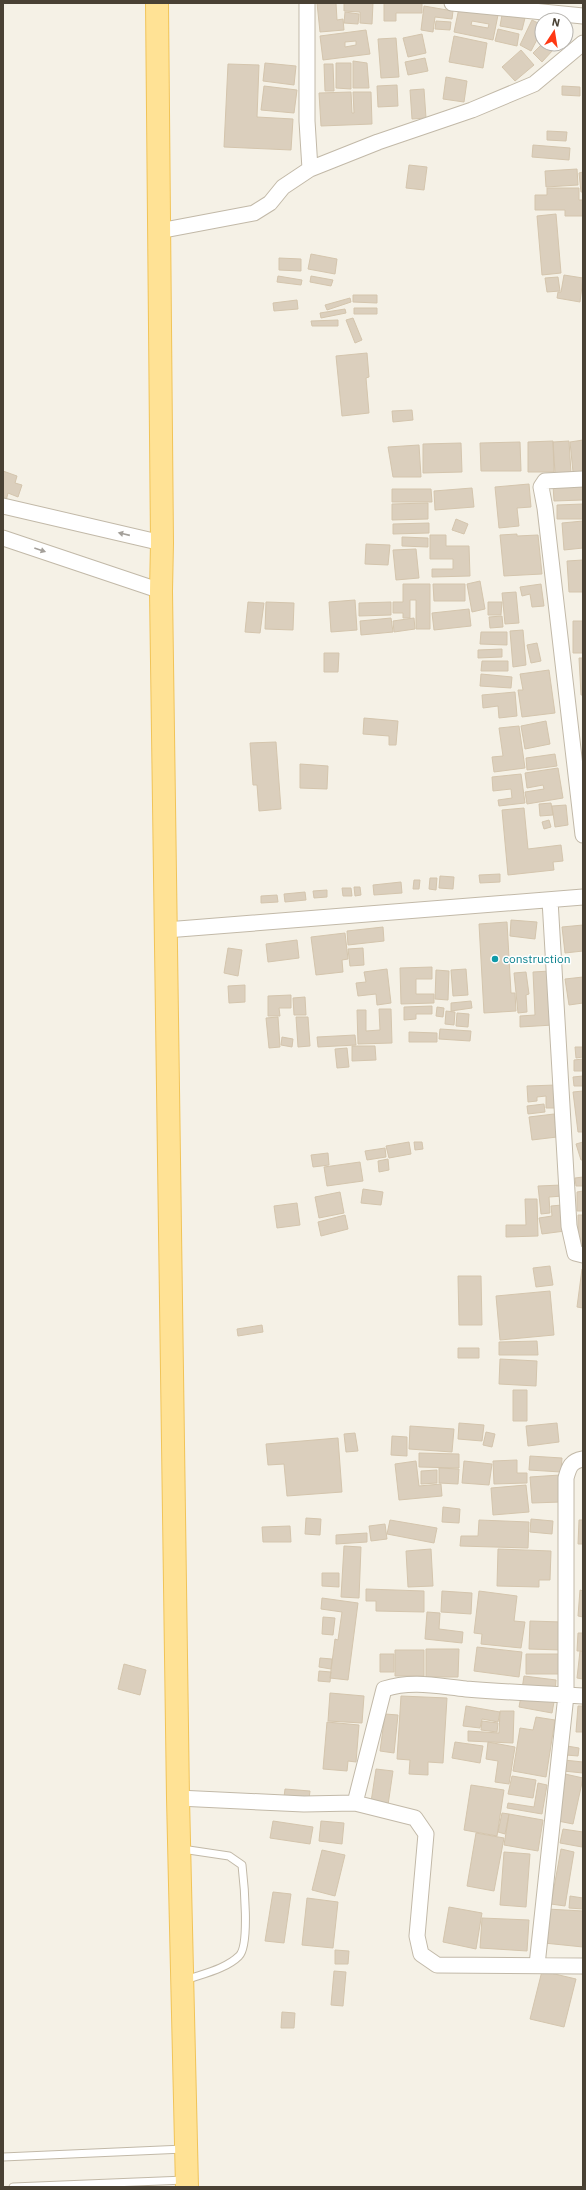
<svg xmlns="http://www.w3.org/2000/svg" width="586" height="2190" viewBox="0 0 586 2190" font-family="'IBM Plex Sans',sans-serif">
  <style>
    .building { fill: #dbcfbd; stroke: #d4c5ad; fill-rule: evenodd }
    .lines { fill: none; stroke-linecap: round; stroke-linejoin: round }
    .service-casing { stroke: #c2b9a8; stroke-width: 9 }
    .minor-casing { stroke: #c2b9a8; stroke-width: 17 }
    .primary-casing { stroke: #f1c458; stroke-width: 24 }
    .service { stroke: #fff; stroke-width: 7 }
    .minor { stroke: #fff; stroke-width: 15 }
    .primary { stroke: #ffe295; stroke-width: 22 }
    .oneway { fill: #a4a09a }
    .culture-dot { fill: #0f9aa8; stroke: #fff; stroke-width: 1.5 }
    .labels { text-anchor: middle; stroke-width: 3; stroke-linejoin: round; paint-order: stroke }
    .culture-label { font-size: 12px; fill: #0d838f; stroke: #fff; text-anchor: start }
  </style>
  <rect width="100%" height="100%" fill="#f5f1e6"/>
  <!-- building -->
  <path class="building" d="M317 3H336L337 20 343 19 344 30 320 32Z
    M344 3H373L372 24 360 23V12L344 11Z
    M384 3H422V13H396V21H384Z
    M424 6 453 11 452 19 435 17 433 32 421 30Z
    M459 8 498 15 493 40 454 32ZM472 21 489 24 488 28 471 25Z
    M345 12 359 14 358 24 344 23Z
    M502 15 525 18 522 30 500 26Z
    M532 20 542 25V30L531 51 520 45Z
    M566 20H571L568 45 564 44H566Z
    M436 21 451 22 450 30 435 29Z
    M498 29 519 34 517 46 495 41Z
    M366 30 370 54 323 60 320 36ZM356 41V45L345 47V42Z
    M422 34 426 53 408 57 403 38Z
    M454 36 487 43 483 68 449 62Z
    M396 38 399 77 381 78 378 39Z
    M542 44H547L553 50 542 62 533 53Z
    M521 50 534 65 515 81 502 67Z
    M425 58 428 71 408 75 405 62Z
    M353 61 367 63 369 88H353Z
    M265 63 296 66 294 85 263 81Z
    M336 63H351V89L336 88Z
    M228 64 259 65 257 117 293 119 291 150 224 147Z
    M324 64H333L334 91H325Z
    M446 77 467 81 464 102 443 99Z
    M397 85 398 106 378 107 377 86Z
    M264 86 297 90 294 113 261 110Z
    M562 86 580 87V96L562 95Z
    M424 89 426 118 412 119 410 90Z
    M351 92 352 113H354L353 92H371L372 124 321 126 319 93Z
    M547 131 567 132 566 141 547 140Z
    M533 145 570 148 569 160 532 157Z
    M409 165 427 167 424 190 406 188Z
    M577 169 578 185 546 187 545 171Z
    M583 172V192H581L579 173Z
    M547 188H579V200H583V216H565V210H535V195H547Z
    M556 214 561 273 542 275 537 216Z
    M311 254 337 259 335 274 308 269Z
    M279 258 301 259V271L279 270Z
    M564 275 583 278 580 302 557 298 558 292H561Z
    M278 276 302 280 301 285 277 282Z
    M311 276 333 280 331 286 310 282Z
    M558 277 560 291 547 292 545 278Z
    M353 295H377V303L353 302Z
    M350 298 351 302 327 310 325 305Z
    M297 300 298 309 274 311 273 303Z
    M354 308H377V314H354Z
    M345 309 346 313 321 318 320 313Z
    M353 318 362 340 355 343 346 320Z
    M338 320V326H312L311 321Z
    M367 353 369 377 366 378 369 413 342 416 336 356Z
    M412 410 413 420 393 422 392 411Z
    M583 440V471L573 472 570 442Z
    M553 441 554 472H528V442Z
    M569 441 571 473H555L553 442Z
    M520 442 521 471H481L480 443Z
    M461 443 462 472 423 473V444Z
    M419 445 421 477H393L388 447Z
    M3 471 17 476 15 483 22 485 18 497 8 493 6 501 3 500Z
    M529 484 531 507 517 508 519 526 499 528 495 487Z
    M553 485H583V500L554 501Z
    M472 488 474 507 435 510 434 491Z
    M392 489H431L432 502H392Z
    M428 503V519L392 520V504Z
    M583 504V519H557V505Z
    M456 519 468 524 464 534 452 530Z
    M583 521V548L564 550 562 523Z
    M429 523V533L393 534V524Z
    M517 534V536L538 535 542 574 504 576 500 535Z
    M430 535H446V546H469L470 576 432 577V569H453V559H430Z
    M402 537 428 538V547L402 546Z
    M366 544 390 545 388 565 365 564Z
    M416 549 419 578 396 580 393 550Z
    M583 560V592H569L567 561Z
    M480 581 485 609 472 612 467 584Z
    M403 584H430V629H416V600H410V618H403V613H393V602H403Z
    M433 584H465V601H434Z
    M541 584 544 606 532 607 530 594 522 596 520 587Z
    M516 592 519 623 505 624 502 593Z
    M355 600 357 630 331 632 329 602Z
    M248 602 264 603 260 633 245 632Z
    M266 602 294 603 293 630 265 629Z
    M391 602V615L359 616V603Z
    M488 602H502L501 615H488Z
    M469 609 471 626 434 630 432 613Z
    M502 616 503 627 490 628 489 617Z
    M391 618 393 632 361 635 360 621Z
    M414 618 415 629 394 632 393 621Z
    M573 621H583V653H573Z
    M523 630 526 665 513 667 510 631Z
    M481 632H507V645L480 644Z
    M537 643 541 661 531 663 527 645Z
    M502 649V657L478 658V650Z
    M324 653H339L338 672H324Z
    M579 658H583V695H581Z
    M482 661H508V671H481Z
    M549 670 555 713 522 717 518 690H523L520 674Z
    M481 674 512 677 511 688 480 686Z
    M515 692 517 716 499 718 498 706 483 708 482 695Z
    M364 718 398 721 396 745H389V736L363 734Z
    M546 721 550 744 525 749 521 726Z
    M519 726 525 768 494 772 492 757 503 756 499 728Z
    M276 742 281 809 259 811 257 785H253L250 743Z
    M555 754 557 766 527 770 526 758Z
    M300 764 328 766 327 789 300 788Z
    M558 768 563 798 527 804 525 792 544 789 543 785 527 788 525 773Z
    M521 774 525 803 499 806 498 800 512 798 511 789 493 791 492 777Z
    M551 803 553 815 540 816 539 804Z
    M566 805 568 825 555 827 552 806Z
    M524 808 528 849 561 845 563 861 553 862 554 870 508 875 502 810Z
    M549 820 551 827 544 829 542 822Z
    M500 874V882L480 883 479 875Z
    M440 876 454 877 453 889 439 888Z
    M430 878H437L436 890 429 889Z
    M414 880H420L419 889H413Z
    M401 882 402 893 374 895 373 885Z
    M354 887H360L361 895 355 896Z
    M342 888H351L352 896H343Z
    M327 890V897L314 898 313 891Z
    M305 892 306 900 285 902 284 894Z
    M277 895 278 902 261 903V896Z
    M511 920 537 922 535 939 510 936Z
    M507 922 511 993H515L516 1011 484 1013 479 924Z
    M583 925V951L565 953 562 927Z
    M383 927 384 941 348 945 347 931Z
    M345 933 348 959 342 960 343 972 316 975 311 937Z
    M297 940 299 958 268 962 266 944Z
    M228 948 242 950 238 976 224 973Z
    M363 948 364 965 350 966 348 949Z
    M432 967V979H416V994H434V1003L401 1004 400 968Z
    M387 969 391 1003 377 1005 376 994 358 996 356 983 366 982 364 972Z
    M466 969 468 995 453 996 451 970Z
    M436 970 449 971 448 1000 435 999Z
    M550 971 553 1025 520 1027V1016L535 1015 533 972Z
    M526 972 529 994 526 995 527 1012 518 1013 514 973Z
    M583 977V1003L569 1005 565 979Z
    M245 985V1002L229 1003 228 986Z
    M291 995V1008H279L280 1016H268V996Z
    M305 997 306 1015H294L293 998Z
    M471 1001 472 1008 451 1011V1003Z
    M432 1006V1014H416V1019L404 1020V1007Z
    M437 1007 444 1008 443 1017 436 1016Z
    M379 1009H391L392 1043 358 1044 357 1010H366V1031L380 1030Z
    M446 1011 455 1012 454 1025 445 1024Z
    M457 1013 469 1014 468 1027 456 1026Z
    M278 1017 280 1047 269 1048 266 1018Z
    M296 1017H308L310 1046 298 1047Z
    M440 1029 471 1031 470 1041 439 1039Z
    M409 1032 437 1033V1042H409Z
    M355 1035 356 1045 318 1047 317 1037Z
    M282 1037 293 1039 292 1047 281 1045Z
    M352 1046H375L376 1060 352 1061Z
    M575 1047H583V1057L576 1058Z
    M347 1048 349 1067 337 1068 335 1049Z
    M583 1059V1071H574V1060Z
    M583 1076V1086H574L573 1077Z
    M556 1085 557 1108H546V1096L537 1097V1101L528 1102 527 1086Z
    M583 1091V1132H578L573 1092Z
    M544 1104 545 1112 528 1114 527 1106Z
    M554 1114 557 1137 532 1140 529 1117Z
    M409 1142 411 1154 389 1158 386 1146Z
    M414 1142H422L423 1149 415 1150Z
    M583 1142V1160H581L576 1144Z
    M385 1148 386 1157 367 1160 365 1151Z
    M328 1153 329 1165 313 1167 311 1155Z
    M388 1159 389 1170 379 1172 378 1161Z
    M360 1162 363 1181 327 1186 324 1167Z
    M583 1177V1186H576L575 1178Z
    M562 1185 563 1196 549 1197 550 1213 541 1214 538 1186Z
    M363 1189 383 1192 381 1205 361 1203Z
    M583 1191V1211H577V1192Z
    M340 1192 344 1213 319 1218 315 1197Z
    M525 1199H537L538 1236 506 1237V1225H526Z
    M297 1203 300 1225 277 1228 274 1206Z
    M562 1205 565 1231 542 1234 539 1218 552 1216 551 1206Z
    M345 1215 348 1229 321 1236 318 1222Z
    M578 1215H583V1244H578Z
    M550 1266 553 1285 536 1287 533 1268Z
    M582 1269H583V1308L577 1307Z
    M458 1276H481L482 1325H459Z
    M550 1291 554 1335 500 1340 496 1296Z
    M262 1325 263 1332 238 1336 237 1329Z
    M537 1341 538 1355H499V1342Z
    M458 1348H479V1358H458Z
    M500 1359 537 1361 536 1386 499 1384Z
    M513 1390H527V1421H513Z
    M459 1423 484 1425 482 1441 458 1439Z
    M557 1423 559 1442 528 1446 526 1426Z
    M410 1426 454 1429 452 1452 409 1449Z
    M486 1432 495 1434 492 1447 483 1445Z
    M355 1433 358 1451 346 1452 344 1434Z
    M392 1436 407 1437V1456L391 1455Z
    M338 1438 342 1492 287 1496 284 1464 268 1465 266 1444Z
    M419 1453 459 1454V1468L419 1467Z
    M530 1456 562 1458 561 1472 529 1470Z
    M517 1460V1473H527V1483L494 1484 493 1461Z
    M416 1461 419 1486 441 1484 442 1496 399 1500 395 1464Z
    M464 1461 492 1464 489 1485 462 1483Z
    M439 1468 459 1469 458 1484 439 1483Z
    M437 1470V1483L421 1484V1471Z
    M560 1475 561 1502 532 1503 530 1477Z
    M526 1485 529 1512 493 1515 491 1488Z
    M443 1507 460 1509 459 1523 442 1522Z
    M306 1518 321 1519 320 1535 305 1534Z
    M531 1519 553 1521 552 1534 530 1532Z
    M390 1520 437 1528 434 1543 387 1534Z
    M479 1520 529 1522 528 1548 460 1546 461 1536H478Z
    M579 1520H583V1544H578Z
    M385 1524 387 1539 371 1541 369 1526Z
    M290 1526 291 1542H263L262 1527Z
    M367 1533V1542L336 1544V1535Z
    M344 1546 361 1547 359 1598 341 1597Z
    M431 1549 433 1586 408 1587 406 1551Z
    M498 1549 551 1551 550 1580H539V1587L497 1586Z
    M322 1573H339V1587L322 1586Z
    M366 1589 424 1591V1612L376 1611V1601H366Z
    M580 1590 583 1591V1617L578 1616Z
    M442 1591 472 1593 471 1614 441 1612Z
    M479 1591 517 1596 514 1621 525 1622 521 1648 481 1644 482 1634 474 1633Z
    M322 1598 358 1603 348 1680 330 1678 335 1639 338 1640 342 1612 321 1609Z
    M427 1612 440 1613 439 1629 463 1632 462 1643 425 1639Z
    M323 1617 335 1618 333 1635 322 1634Z
    M530 1621 562 1622 561 1650 529 1649Z
    M578 1633H583V1651H577Z
    M477 1647 522 1652 519 1677 474 1671Z
    M426 1649H459L458 1677H426Z
    M395 1650H424V1676H395Z
    M580 1651 583 1652V1679L577 1678Z
    M380 1654H394V1672H380Z
    M526 1654H563V1674H526Z
    M320 1658 332 1659 331 1669 319 1667Z
    M124 1664 146 1670 140 1695 118 1689Z
    M319 1671 331 1672 330 1682 318 1681Z
    M524 1676 556 1680 555 1693 522 1689Z
    M330 1693 364 1696 362 1723 328 1721Z
    M401 1696 447 1698 443 1763 428 1762V1775L409 1774 410 1760 397 1759Z
    M521 1696 554 1702 552 1713 519 1707Z
    M466 1706 500 1712 498 1722 482 1719 480 1728 463 1726Z
    M578 1706H583V1732H576Z
    M500 1711H514L513 1743 468 1741V1731L499 1733Z
    M385 1714 398 1715 394 1753 380 1751Z
    M536 1717 555 1720 546 1777 513 1771 520 1728 533 1730Z
    M482 1721 498 1723 497 1732 481 1730Z
    M327 1722 359 1725 356 1762 348 1761 347 1771 323 1769Z
    M455 1742 483 1746 480 1763 452 1758Z
    M488 1742 515 1747 509 1784 495 1782 498 1761 486 1759Z
    M567 1746 579 1748 578 1756 566 1755Z
    M564 1760 583 1762V1773L563 1771Z
    M376 1769 393 1771 388 1805 371 1802Z
    M565 1774 583 1778 573 1824 553 1820Z
    M512 1776 536 1780 533 1798 508 1794Z
    M538 1783 547 1785 542 1814 507 1808 508 1803 534 1807Z
    M471 1785 504 1790 497 1836 464 1830Z
    M285 1789 310 1791 309 1799 284 1797Z
    M502 1813 509 1814 505 1834 498 1832Z
    M509 1814 543 1820 538 1851 504 1845Z
    M273 1821 313 1827 310 1844 270 1838Z
    M321 1821 344 1823 342 1844 319 1841Z
    M563 1829 583 1832 582 1847 560 1843Z
    M476 1833 504 1838 494 1891 467 1886Z
    M561 1849 574 1852 565 1906 551 1904Z
    M322 1850 345 1855 335 1896 312 1890Z
    M504 1852 530 1854 526 1907 500 1905Z
    M273 1892 291 1894 284 1943 265 1941Z
    M570 1896 583 1898V1909L569 1908Z
    M307 1898 338 1902 333 1948 302 1945Z
    M449 1907 482 1913 476 1949 443 1942Z
    M547 1909 583 1911V1947L544 1943Z
    M482 1918 529 1920 527 1951 480 1948Z
    M335 1950 349 1951 348 1964H335Z
    M334 1971 346 1972 343 2006 331 2005Z
    M542 1971 576 1979 564 2027 530 2019Z
    M282 2012 295 2013 294 2028H281Z"/>
  <g class="lines">
    <defs>
      <path id="service" d="M182 1849 229 1856 242 1865C244 1882 250 1946 239 1956 226 1969 202 1974 186 1980
        M3 2157 184 2149
        M13 2187 185 2180"/>
      <path id="minor" d="M452 3 583 16
        M310 169 378 142 472 110 534 84 583 43
        M159 231 254 213 270 203 283 187 310 169 307 121V3
        M583 479 545 481 541 487 545 508 583 835
        M3 506 162 543
        M3 538 161 591
        M550 900 569 1226 575 1253 583 1255
        M166 930 583 897
        M178 1798 304 1804 355 1803 415 1818 426 1834 417 1936 421 1954 437 1965 583 1966
        M355 1803 384 1689C412 1680 437 1686 466 1689 505 1692 544 1694 583 1696
        M537 1965 566 1695V1478C569 1467 571 1461 583 1459"/>
      <path id="primary" d="M157 3 162 543 161 591 178 1798 187 2187"/>
    </defs>
    <!-- service casing -->
    <use href="#service" class="service-casing"/>
    <!-- minor casing -->
    <use href="#minor" class="minor-casing"/>
    <!-- primary casing -->
    <use href="#primary" class="primary-casing"/>
    <!-- service -->
    <use href="#service" class="service"/>
    <!-- minor -->
    <use href="#minor" class="minor"/>
    <!-- primary -->
    <use href="#primary" class="primary"/>
  </g>
  <!-- one-way arrows -->
  <defs><path id="oneway-solid" d="M-6-.8H1V-3.2L6.5 0L1 3.2V.8H-6Z"/></defs>
  <g class="oneway">
    <use href="#oneway-solid" transform="translate(124 534) rotate(-167)"/>
    <use href="#oneway-solid" transform="translate(40 550) rotate(19)"/>
  </g>
  <!-- markers -->
  <circle class="culture-dot" cx="495" cy="959" r="4"/>
  <g class="labels">
    <!-- culture labels -->
    <g class="culture-label">
      <text x="503" y="963">construction</text>
    </g>
  </g>
  <!-- border -->
  <rect width="586" height="2190" fill="none" stroke="#494134" stroke-width="8"/>
  <!-- north arrow -->
  <g transform="translate(554 32) rotate(12)"><circle r="19" fill="#ffffff" stroke="#b6b3ae"/>
  <path d="M0-3L7 15L0 10L-7 15Z" fill="#ff3813"/>
  <text y="-6" font-size="11" font-weight="bold" text-anchor="middle" fill="#494134">N</text>
  </g>
</svg>
